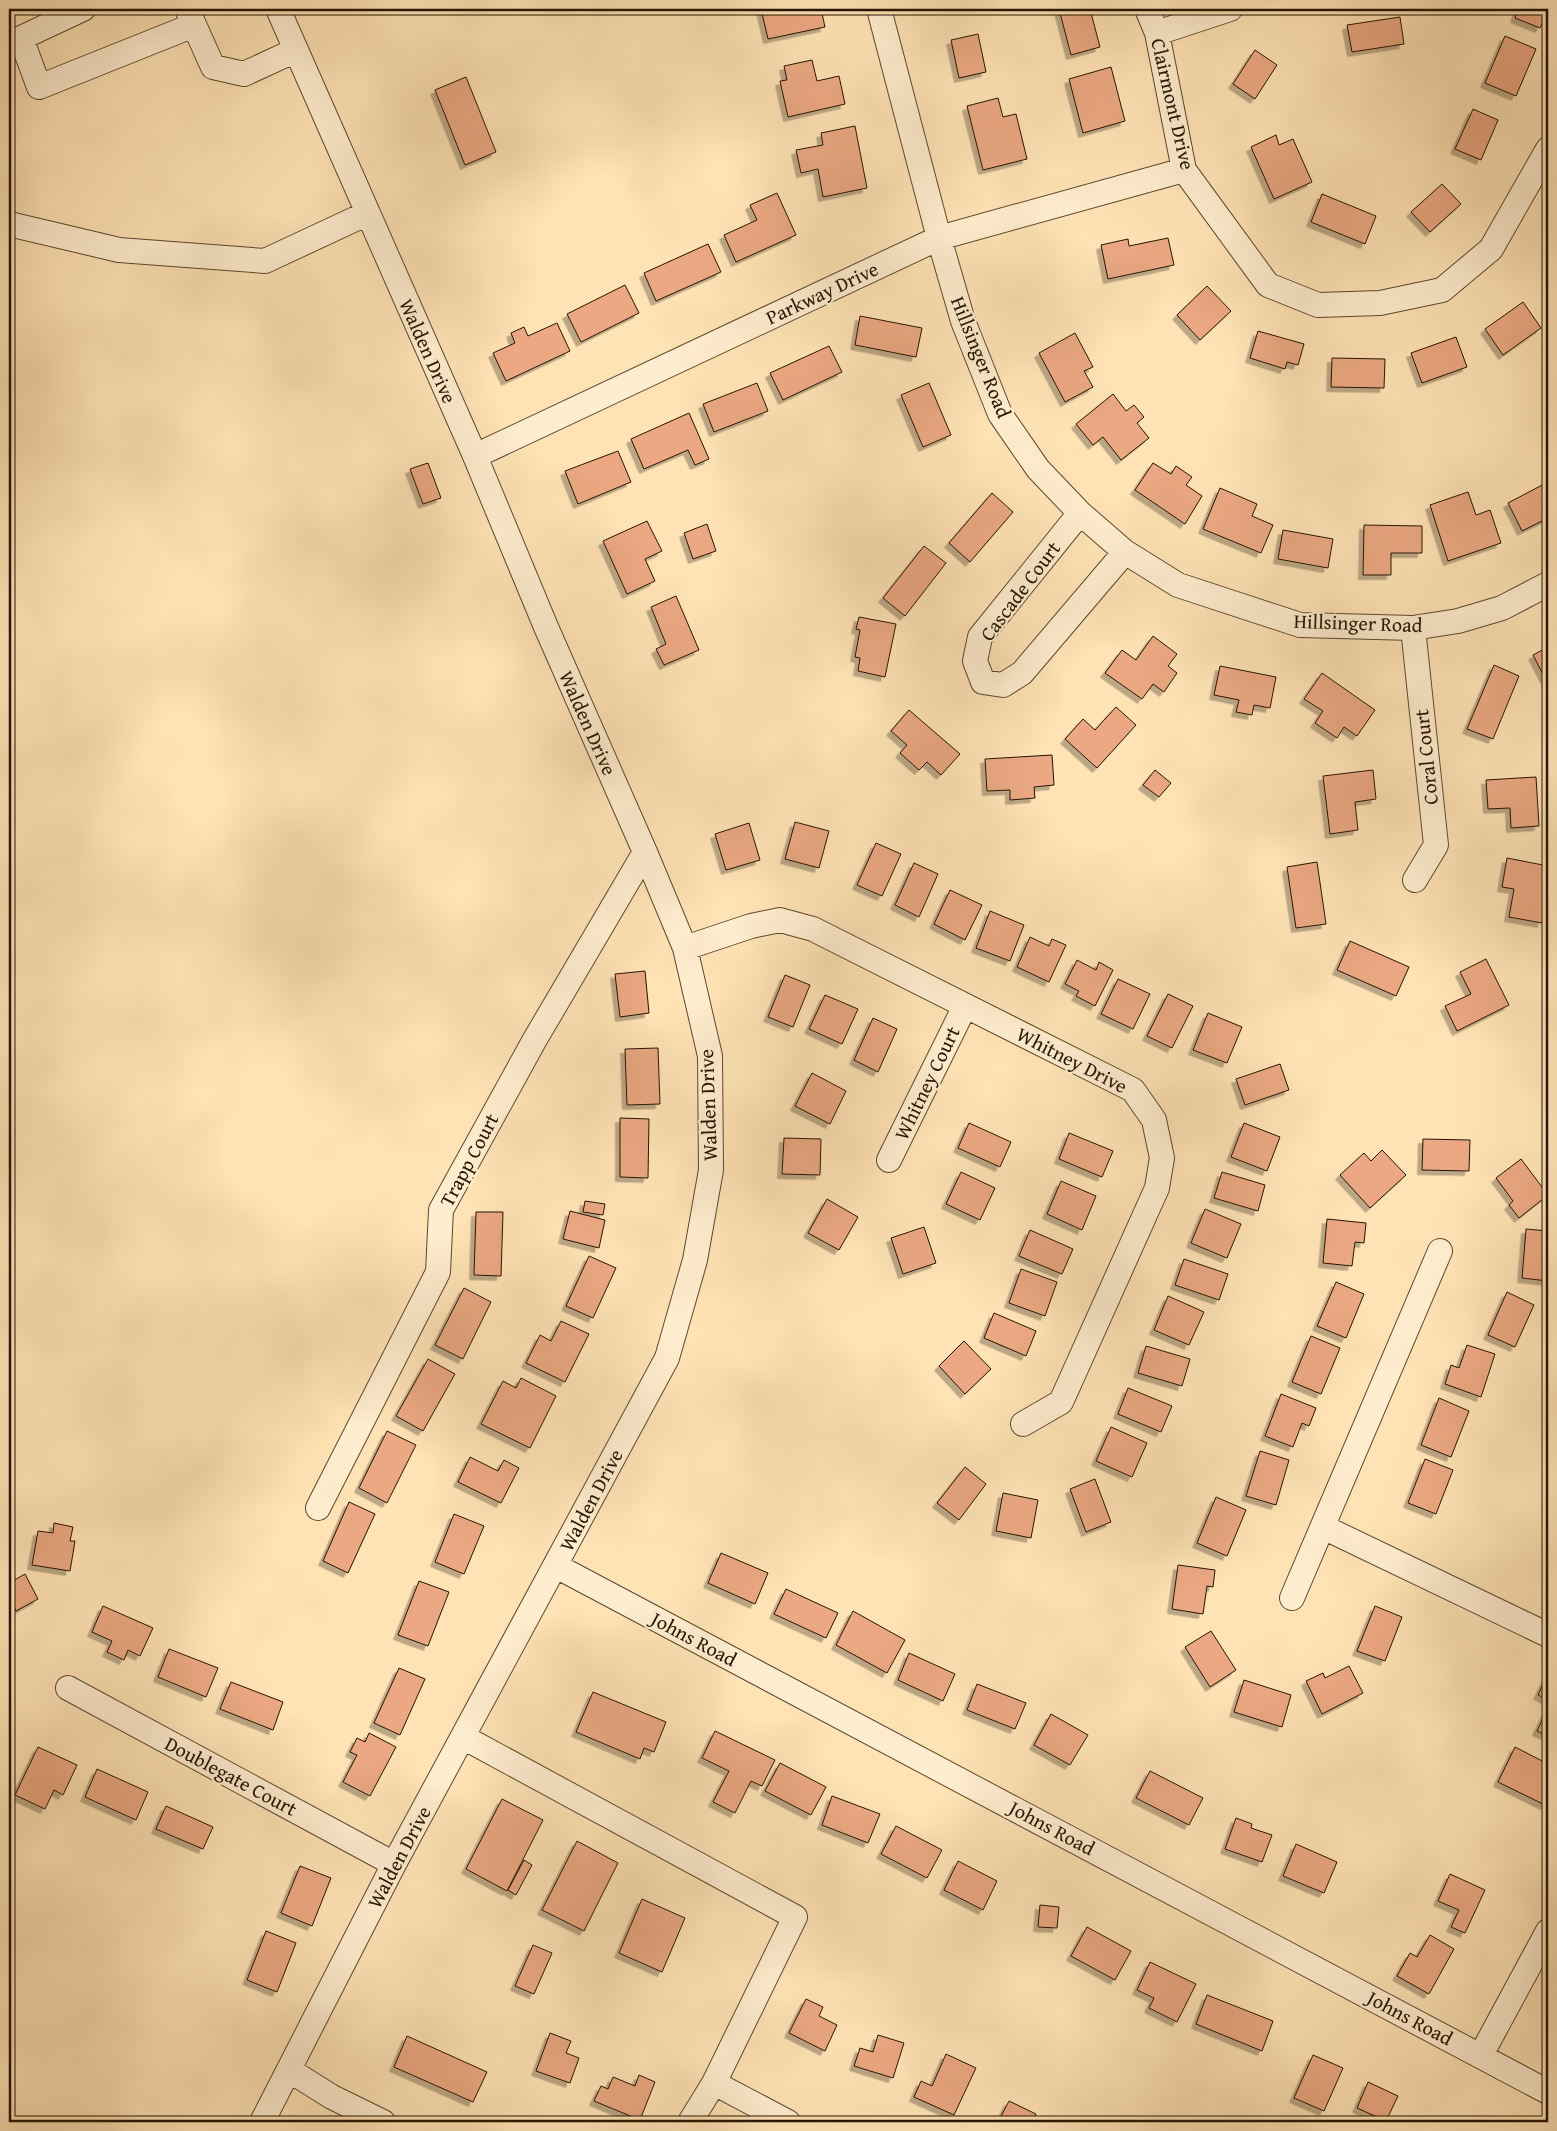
<svg xmlns="http://www.w3.org/2000/svg" width="1557" height="2131" viewBox="0 0 1557 2131" font-family="'Gentium Book Plus',serif">
  <style>
    .building { fill: #eba882; stroke: #251400; filter: url(#shadow) }
    .lines { fill: none; stroke-linecap: round; stroke-linejoin: round }
    .minor-casing { stroke: #5c482d; stroke-width: 26 }
    .minor { stroke: #ffedcf; stroke-width: 24 }
    .labels { text-anchor: middle; stroke-width: 4.5; stroke-linejoin: round; paint-order: stroke }
    .street-label { font-size: 20px; fill: #251400; stroke: #ffedcf }
  </style>
  <defs>
    <filter id="shadow"><feDropShadow dx="-4.5" dy="4.5" stdDeviation="0" flood-color="#0004"/></filter>
  </defs>
  <rect width="100%" height="100%" fill="#ffe3b5"/>
  <filter id="stains"><feTurbulence type="fractalNoise" baseFrequency=".004" numOctaves="4"/><feColorMatrix values="0 0 0 0 .2 0 0 0 0 .09 0 0 0 0 .02 0 0 0 .5 -.17"/></filter>
  <radialGradient id="worn" r=".72"><stop offset=".6" stop-color="#630" stop-opacity="0"/><stop offset="1" stop-color="#630" stop-opacity=".3"/></radialGradient>
  <!-- building -->
  <path class="building" d="M761 9H821L825 27 768 39Z
    M1059 9H1090L1100 47 1071 55Z
    M1518 9H1548L1540 28 1515 18Z
    M1400 17 1404 44 1352 52 1347 25Z
    M978 34 986 72 959 78 951 40Z
    M1505 36 1536 49 1516 96 1485 83Z
    M1255 50 1277 65 1255 99 1233 84Z
    M812 60 817 81 839 76 845 104 788 117 780 81 787 80 784 66Z
    M1111 67 1125 121 1083 133 1069 79Z
    M466 77 496 152 465 165 435 90Z
    M998 98 1003 117 1016 114 1027 159 983 170 967 106Z
    M1473 109 1498 120 1481 160 1455 149Z
    M855 126 867 188 823 197 818 169 801 173 796 150 823 145 821 133Z
    M1276 135 1279 145 1293 139 1312 182 1274 199 1251 147Z
    M1442 184 1461 204 1430 232 1411 212Z
    M777 193 796 235 736 262 724 235 757 220 750 205Z
    M1322 194 1376 216 1365 244 1311 222Z
    M1168 238 1174 265 1108 279 1101 245 1128 239 1129 246Z
    M708 244 721 272 656 301 644 273Z
    M625 285 639 313 581 342 567 314Z
    M1207 286 1231 311 1200 340 1177 315Z
    M1523 302 1541 328 1503 355 1485 329Z
    M860 316 922 328 916 357 855 345Z
    M557 323 570 351 506 381 493 353 515 343 511 333 524 327 528 336Z
    M1258 331 1304 344 1298 365 1287 362 1285 369 1250 358Z
    M1075 333 1093 367 1084 371 1093 387 1065 402 1039 353Z
    M1456 337 1467 367 1422 383 1411 353Z
    M829 346 842 372 783 400 770 373Z
    M1332 358 1385 359 1384 388 1331 387Z
    M757 383 768 411 714 432 703 404Z
    M929 383 951 435 923 447 901 395Z
    M1113 394 1126 411 1134 405 1144 417 1137 423 1149 438 1121 460 1103 437 1093 445 1076 424Z
    M689 413 709 459 695 465 688 450 644 469 631 439Z
    M618 451 631 482 578 504 565 471Z
    M428 463 441 498 423 504 410 469Z
    M1153 463 1171 474 1176 466 1192 477 1186 485 1202 496 1185 524 1135 490Z
    M1548 482V518L1522 531 1508 503Z
    M1220 488 1257 504 1252 516 1273 525 1261 553 1203 529Z
    M1468 492 1476 515 1490 510 1501 543 1448 561 1430 505Z
    M992 493 1013 512 970 562 949 543Z
    M647 521 662 551 645 559 655 581 627 594 603 541Z
    M707 524 716 551 693 559 684 533Z
    M1364 525 1422 526V553H1391V575H1363Z
    M1283 530 1333 539 1328 568 1278 559Z
    M924 546 946 563 905 616 883 598Z
    M676 596 699 650 664 665 656 649 666 644 651 607Z
    M859 617 896 624 885 677 858 671 860 658 855 657 860 630 856 629Z
    M1153 636 1177 654 1168 666 1177 673 1164 692 1153 684 1142 699 1105 673 1122 650 1136 660Z
    M1548 647V684L1533 655Z
    M1494 665 1519 676 1493 739 1467 729Z
    M1220 666 1276 677 1270 708 1254 705 1252 715 1236 712 1239 700 1214 695Z
    M1322 673 1375 710 1357 736 1344 727 1337 738 1315 723 1323 711 1304 699Z
    M1116 707 1136 725 1097 768 1065 739 1083 719 1095 730Z
    M909 710 960 754 941 775 927 762 919 770 900 753 907 745 891 731Z
    M1052 755 1054 785 1034 787 1035 798 1010 800V790L987 791 985 759Z
    M1155 770 1171 783 1159 797 1143 785Z
    M1373 770 1376 799 1355 802 1358 830 1330 834 1323 776Z
    M1536 777 1539 826 1511 828 1510 808 1488 809 1486 780Z
    M795 822 829 831 819 868 785 859Z
    M749 823 760 860 726 870 715 834Z
    M876 843 901 854 882 896 857 885Z
    M1507 858 1548 866V905L1546 904 1542 923 1509 917 1514 889 1502 887Z
    M1317 862 1326 924 1296 928 1287 867Z
    M914 863 938 874 919 917 895 905Z
    M950 890 982 905 965 940 934 924Z
    M990 911 1024 925 1010 961 976 948Z
    M1030 937 1049 946 1052 939 1066 945 1049 982 1017 967Z
    M1350 941 1409 967 1396 996 1337 970Z
    M1486 959 1509 1005 1457 1031 1445 1006 1471 994 1460 972Z
    M1077 960 1096 970 1099 962 1113 970 1095 1006 1076 996 1079 991 1065 984Z
    M645 971 649 1013 620 1017 615 974Z
    M785 975 810 985 793 1027 768 1017Z
    M1118 979 1150 994 1133 1029 1101 1014Z
    M1168 994 1193 1006 1172 1048 1147 1036Z
    M825 995 858 1009 842 1044 809 1029Z
    M1208 1013 1242 1027 1227 1063 1193 1050Z
    M873 1018 897 1029 878 1072 854 1060Z
    M658 1048 660 1104 627 1105 625 1049Z
    M1280 1064 1289 1090 1245 1105 1236 1079Z
    M812 1073 846 1091 830 1124 795 1106Z
    M620 1118 649 1119 648 1178 620 1177Z
    M969 1123 1011 1142 1000 1167 958 1148Z
    M1244 1123 1280 1137 1267 1171 1231 1157Z
    M1069 1133 1113 1151 1102 1177 1059 1159Z
    M784 1138 821 1139 820 1175 782 1174Z
    M1423 1139 1470 1140 1469 1171 1422 1170Z
    M1382 1150 1406 1175 1370 1208 1340 1175 1364 1153 1371 1161Z
    M1521 1159 1548 1195 1519 1218 1509 1205 1513 1201 1496 1178Z
    M961 1172 995 1188 980 1220 946 1204Z
    M1222 1172 1265 1185 1258 1211 1214 1198Z
    M1061 1181 1096 1196 1082 1230 1047 1214Z
    M827 1199 858 1217 839 1250 808 1233Z
    M585 1201 605 1204 603 1215 583 1212Z
    M1205 1209 1241 1224 1227 1258 1191 1243Z
    M570 1211 605 1220 599 1248 563 1239Z
    M476 1212H503L501 1276 474 1275Z
    M1327 1219 1366 1223 1364 1243 1355 1242 1352 1266 1323 1263Z
    M924 1227 936 1263 903 1274 891 1238Z
    M1526 1229 1548 1231V1281L1522 1278Z
    M1030 1230 1073 1249 1062 1274 1019 1256Z
    M589 1256 616 1268 593 1318 566 1306Z
    M1184 1259 1228 1274 1219 1300 1175 1285Z
    M1021 1269 1057 1282 1045 1316 1009 1303Z
    M1336 1282 1364 1294 1346 1338 1317 1326Z
    M464 1288 491 1302 463 1359 435 1345Z
    M1507 1292 1534 1305 1515 1347 1488 1335Z
    M1168 1296 1204 1312 1189 1345 1154 1330Z
    M994 1313 1036 1331 1026 1356 984 1338Z
    M561 1321 589 1334 565 1382 526 1363 540 1335 551 1341Z
    M1311 1336 1340 1348 1321 1394 1292 1382Z
    M964 1341 991 1369 965 1394 939 1366Z
    M1467 1345 1495 1354 1481 1397 1445 1384 1451 1365 1459 1368Z
    M1146 1346 1190 1359 1182 1386 1138 1373Z
    M428 1359 455 1374 423 1431 396 1416Z
    M521 1378 556 1396 530 1448 481 1424 503 1381 516 1388Z
    M1128 1388 1172 1406 1161 1432 1118 1414Z
    M1281 1394 1316 1408 1309 1426 1302 1423 1293 1447 1265 1436Z
    M1439 1398 1469 1411 1451 1457 1421 1445Z
    M1111 1427 1147 1443 1132 1477 1096 1461Z
    M387 1431 416 1445 387 1503 359 1488Z
    M1260 1451 1289 1460 1276 1505 1246 1496Z
    M470 1457 498 1471 504 1460 519 1468 501 1503 458 1482Z
    M1425 1459 1453 1470 1436 1514 1408 1503Z
    M965 1467 986 1484 959 1520 937 1503Z
    M1095 1479 1111 1522 1086 1532 1070 1489Z
    M1003 1493 1038 1500 1031 1538 996 1531Z
    M1216 1497 1246 1510 1227 1556 1197 1543Z
    M349 1502 375 1514 348 1573 323 1561Z
    M454 1514 484 1526 464 1574 435 1562Z
    M54 1523 73 1527 70 1541H75L70 1571 32 1565 38 1531 53 1533Z
    M721 1553 768 1573 755 1604 708 1583Z
    M1178 1565 1215 1570 1213 1587 1207 1586 1203 1614 1172 1609Z
    M25 1574 38 1599 16 1611 9 1598V1583Z
    M419 1581 449 1592 428 1646 398 1635Z
    M786 1589 838 1613 826 1638 774 1614Z
    M103 1606 153 1628 140 1656 128 1650 124 1660 107 1652 112 1641 92 1632Z
    M1375 1606 1402 1617 1385 1661 1357 1651Z
    M853 1611 905 1640 887 1673 836 1645Z
    M1211 1631 1236 1670 1210 1687 1185 1647Z
    M169 1649 218 1668 206 1697 158 1677Z
    M909 1653 955 1674 943 1701 898 1680Z
    M1349 1666 1363 1693 1322 1714 1306 1681 1323 1673 1325 1678Z
    M399 1668 425 1679 400 1735 374 1723Z
    M1548 1674V1700L1538 1695Z
    M1244 1680 1291 1695 1282 1727 1234 1712Z
    M231 1682 283 1702 273 1730 220 1709Z
    M977 1684 1026 1703 1015 1729 967 1710Z
    M593 1692 666 1722 654 1752 644 1748 640 1759 576 1732Z
    M1548 1708V1736L1537 1731Z
    M1051 1714 1088 1735 1070 1765 1034 1745Z
    M715 1731 775 1760 762 1786 751 1781 735 1813 713 1802 729 1771 702 1758Z
    M369 1733 396 1747 370 1796 343 1782 357 1755 350 1752 357 1738 365 1742Z
    M38 1747 77 1765 63 1795 54 1790 45 1809 15 1795Z
    M1515 1747 1548 1764V1798L1545 1805 1498 1782Z
    M780 1763 826 1787 811 1815 765 1791Z
    M97 1769 148 1792 136 1820 85 1797Z
    M1150 1771 1203 1798 1189 1825 1136 1798Z
    M832 1796 880 1814 868 1843 822 1825Z
    M502 1799 543 1820 507 1891 466 1869Z
    M166 1806 213 1827 203 1849 156 1829Z
    M1236 1818 1252 1824 1251 1828 1272 1835 1262 1862 1225 1849Z
    M896 1826 942 1850 927 1878 881 1854Z
    M577 1841 618 1863 584 1931 542 1910Z
    M1296 1844 1337 1862 1324 1893 1283 1876Z
    M524 1860 532 1865 516 1895 508 1890Z
    M958 1861 997 1881 983 1910 944 1890Z
    M300 1866 331 1878 312 1926 281 1913Z
    M1450 1874 1485 1890 1465 1933 1451 1927 1459 1910 1438 1901Z
    M642 1899 685 1918 662 1972 619 1953Z
    M1040 1905 1059 1907 1057 1928 1038 1927Z
    M1087 1927 1131 1951 1115 1980 1071 1956Z
    M266 1931 296 1943 277 1992 247 1980Z
    M1430 1935 1454 1949 1429 1994 1397 1976 1410 1953 1417 1957Z
    M533 1945 552 1953 534 1994 515 1986Z
    M1150 1962 1196 1984 1177 2022 1149 2008 1154 1998 1137 1990Z
    M1207 1995 1273 2021 1262 2051 1196 2024Z
    M806 1999 823 2007 819 2016 837 2025 825 2051 789 2033Z
    M550 2033 571 2041 566 2053 579 2058 570 2083 536 2071Z
    M878 2035 904 2043 893 2078 854 2066 860 2048 873 2052Z
    M407 2036 487 2072 473 2102 394 2067Z
    M946 2054 976 2068 954 2115 914 2097 921 2081 932 2086Z
    M1313 2055 1343 2068 1324 2111 1294 2098Z
    M639 2075 655 2082 640 2120 594 2101 601 2086 608 2089 613 2077 635 2086Z
    M1368 2082 1398 2096 1386 2121 1357 2108Z
    M1009 2101 1036 2114 1032 2122H998Z"/>
  <g class="lines">
    <defs>
      <path id="minor" d="M83 9 21 38 39 87 194 25
        M187 9 213 67 244 74 296 50
        M879 9 939 238 963 321 1000 414 1038 469 1080 513 1125 552 1178 585 1300 625 1413 628 1458 621 1502 608 1548 584
        M1147 9 1157 33 1184 170 1268 285 1318 305 1380 303 1442 290 1491 249 1548 149
        M1157 33 1230 9
        M9 224 119 250 265 261 368 213
        M475 456 939 238 1184 170
        M1080 513 980 637 975 661 983 682 1003 685 1022 673 1125 552
        M1413 628 1436 845 1415 880
        M685 948 751 926 780 920 813 929 1133 1090 1154 1120 1162 1158 1157 1188 1061 1402 1023 1424
        M889 1160 965 1006
        M318 1508 438 1272 441 1210 534 1041 645 852
        M1323 1527 1548 1635
        M556 1566 1548 2092
        M1292 1598 1440 1251
        M68 1688 394 1864
        M463 1737 795 1917 714 2083 690 2122
        M1481 2055 1548 1931
        M289 2070 332 2097 383 2122
        M714 2083 788 2122
        M262 2122 394 1864 667 1358 695 1260 711 1170 710 1056 685 948 645 852 546 627 475 456 278 9"/>
    </defs>
    <!-- minor casing -->
    <use href="#minor" class="minor-casing"/>
    <!-- minor -->
    <use href="#minor" class="minor"/>
  </g>
  <g class="labels">
    <!-- street labels -->
    <g class="street-label">
      <text transform="translate(1173 104) rotate(77)" y="7">Clairmont Drive</text>
      <text transform="translate(822 293) rotate(-25)" y="7">Parkway Drive</text>
      <text transform="translate(428 351) rotate(66)" y="7">Walden Drive</text>
      <text transform="translate(981 357) rotate(68)" y="7">Hillsinger Road</text>
      <text transform="translate(1020 591) rotate(-53)" y="7">Cascade Court</text>
      <text transform="translate(1358 623) rotate(2)" y="7">Hillsinger Road</text>
      <text transform="translate(588 723) rotate(66)" y="7">Walden Drive</text>
      <text transform="translate(1426 757) rotate(-96)" y="7">Coral Court</text>
      <text transform="translate(1072 1060) rotate(27)" y="7">Whitney Drive</text>
      <text transform="translate(927 1083) rotate(-64)" y="7">Whitney Court</text>
      <text transform="translate(708 1105) rotate(-92)" y="7">Walden Drive</text>
      <text transform="translate(469 1160) rotate(-62)" y="7">Trapp Court</text>
      <text transform="translate(591 1500) rotate(-62)" y="7">Walden Drive</text>
      <text transform="translate(694 1639) rotate(28)" y="7">Johns Road</text>
      <text transform="translate(231 1776) rotate(28)" y="7">Doublegate Court</text>
      <text transform="translate(1052 1828) rotate(28)" y="7">Johns Road</text>
      <text transform="translate(399 1857) rotate(-62)" y="7">Walden Drive</text>
      <text transform="translate(1410 2018) rotate(28)" y="7">Johns Road</text>
    </g>
  </g>
  <!-- margin -->
  <rect width="1557" height="2131" fill="none" stroke="#ffe3b5" stroke-width="30"/>
  <rect x="10" y="10" width="1537" height="2111" fill="none" stroke="#251400" stroke-width="2.5"/>
  <rect x="15" y="15" width="1527" height="2101" fill="none" stroke="#251400"/>
  <rect width="100%" height="100%" filter="url(#stains)"/>
  <rect width="100%" height="100%" fill="url(#worn)"/>
</svg>
